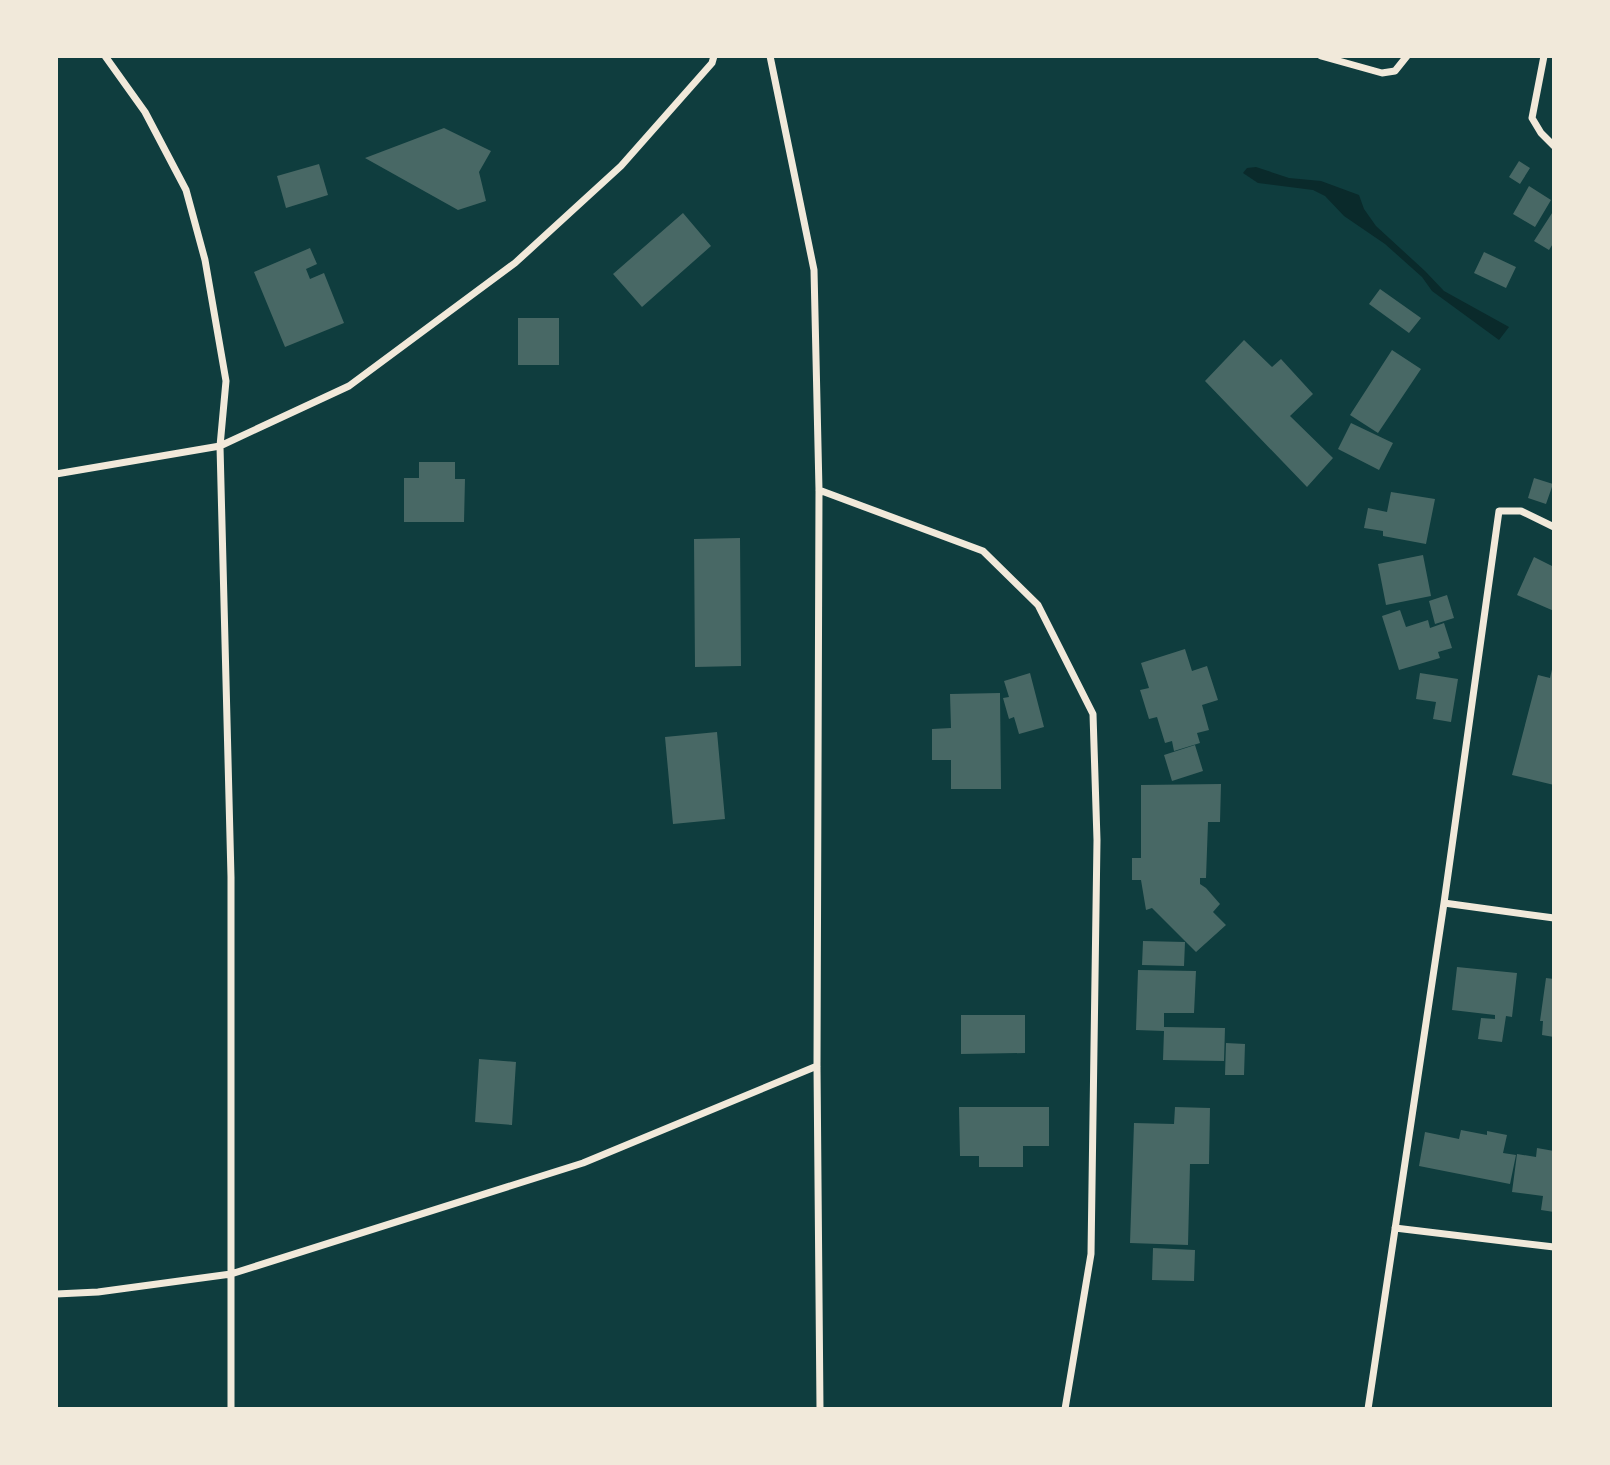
<svg xmlns="http://www.w3.org/2000/svg" width="1610" height="1465" viewBox="0 0 1610 1465" font-family="'Noto Sans',sans-serif">
  <style>
    .water { fill: #0a2a2b }
    .building { fill: #486865 }
    .lines { fill: none; stroke-linecap: round; stroke-linejoin: round }
    .minor { stroke: #f1e9da; stroke-width: 7 }
  </style>
  <rect width="100%" height="100%" fill="#0f3d3e"/>
  <!-- water -->
  <path class="water" d="M1256 167 1289 178 1321 181 1359 195 1364 209 1376 226 1425 271 1444 291 1509 327 1499 340 1432 291 1422 277 1385 244 1344 216 1325 196 1313 190 1258 183 1243 173 1247 168Z"/>
  <!-- building -->
  <path class="building" d="M444 128 491 151 479 172 486 201 458 210 365 158Z
    M1519 161 1530 168 1520 184 1509 177Z
    M319 164 328 195 286 208 277 176Z
    M1529 186 1551 200 1535 227 1513 214Z
    M1554 210V242L1549 250 1534 241Z
    M683 213 711 246 642 307 613 274Z
    M310 248 317 264 306 269 310 279 324 273 344 323 285 347 254 272Z
    M1484 252 1516 267 1506 288 1474 273Z
    M1380 289 1421 318 1409 333 1369 304Z
    M518 318H559V365H518Z
    M1244 340 1272 367 1281 359 1313 394 1290 416 1333 458 1307 487 1205 381Z
    M1392 350 1421 369 1378 433 1350 415Z
    M1351 423 1393 443 1379 470 1338 449Z
    M419 462H455V479H465L464 522H404V478H419Z
    M1534 478 1553 484 1546 504 1528 498Z
    M1391 492 1435 499 1426 544 1383 536V531L1364 528 1368 508 1387 512Z
    M740 538 741 666 695 667 694 539Z
    M1423 555 1431 596 1386 605 1378 564Z
    M1534 557 1554 567V611L1517 595Z
    M1447 595 1454 618 1435 624 1429 601Z
    M1400 610 1406 627 1428 620 1430 628 1444 623 1452 648 1438 652 1440 658 1399 670 1382 616Z
    M1185 649 1192 671 1207 666 1218 700 1202 705 1209 730 1197 733 1200 743 1174 751 1172 741 1165 743 1157 717 1149 719 1140 690 1149 688 1141 663Z
    M1553 665H1554V785L1512 775 1538 675 1550 678Z
    M1030 673 1044 727 1019 734 1014 717 1009 719 1003 698 1009 697 1004 681Z
    M1420 673 1458 679 1451 722 1433 719 1436 702 1416 699Z
    M1000 693 1001 789H951V760H932V729L951 728 950 694Z
    M717 732 725 819 673 824 665 737Z
    M1195 745 1203 771 1172 781 1164 755Z
    M1221 784 1220 822H1208L1206 878H1200V884L1206 888 1220 904 1213 912 1226 925 1196 952 1152 908 1146 910 1141 880H1132V858H1141V785Z
    M1143 941 1185 942 1184 966 1142 965Z
    M1457 967 1517 973 1512 1017 1506 1016 1502 1042 1478 1039 1481 1018 1495 1019V1015L1452 1010Z
    M1138 970 1196 971 1194 1013H1164V1027L1225 1028 1224 1061 1163 1060 1164 1031 1136 1030Z
    M1546 978 1554 979V1037L1542 1035 1543 1021H1540Z
    M961 1015H1025V1053L961 1054Z
    M1226 1043 1245 1044 1244 1075H1225Z
    M479 1059 516 1062 512 1125 475 1122Z
    M959 1107H1049V1146H1023V1167H979V1156H960Z
    M1175 1107 1210 1108 1209 1164H1190L1188 1245 1130 1243 1134 1123 1174 1124Z
    M1461 1130 1487 1135V1131L1507 1135 1503 1153 1516 1155 1510 1184 1419 1166 1425 1132 1459 1139Z
    M1537 1148 1554 1151V1212L1541 1210 1543 1196 1512 1192 1517 1154 1536 1157Z
    M1153 1248 1195 1250 1194 1281 1152 1280Z"/>
  <g class="lines">
    <!-- minor -->
    <path class="minor" d="M105 56 145 112 186 190 205 260 226 381 220 446 231 877V1409
      M770 56 814 270 819 490 817 1066 820 1409
      M1321 56 1382 73 1395 71 1407 56
      M1544 56 1532 118 1541 133 1554 146
      M56 474 220 446 349 386 515 263 621 166 712 63 714 56
      M819 490 983 551 1038 605 1093 714 1097 840 1091 1254 1065 1409
      M1444 903 1554 918
      M1395 1228 1554 1247
      M56 1294 98 1292 231 1274 583 1163 817 1066
      M1368 1409 1444 903 1499 511H1521L1554 527"/>
  </g>
  <!-- border -->
  <rect width="1610" height="1465" fill="none" stroke="#f1e9da" stroke-width="116"/>
</svg>
